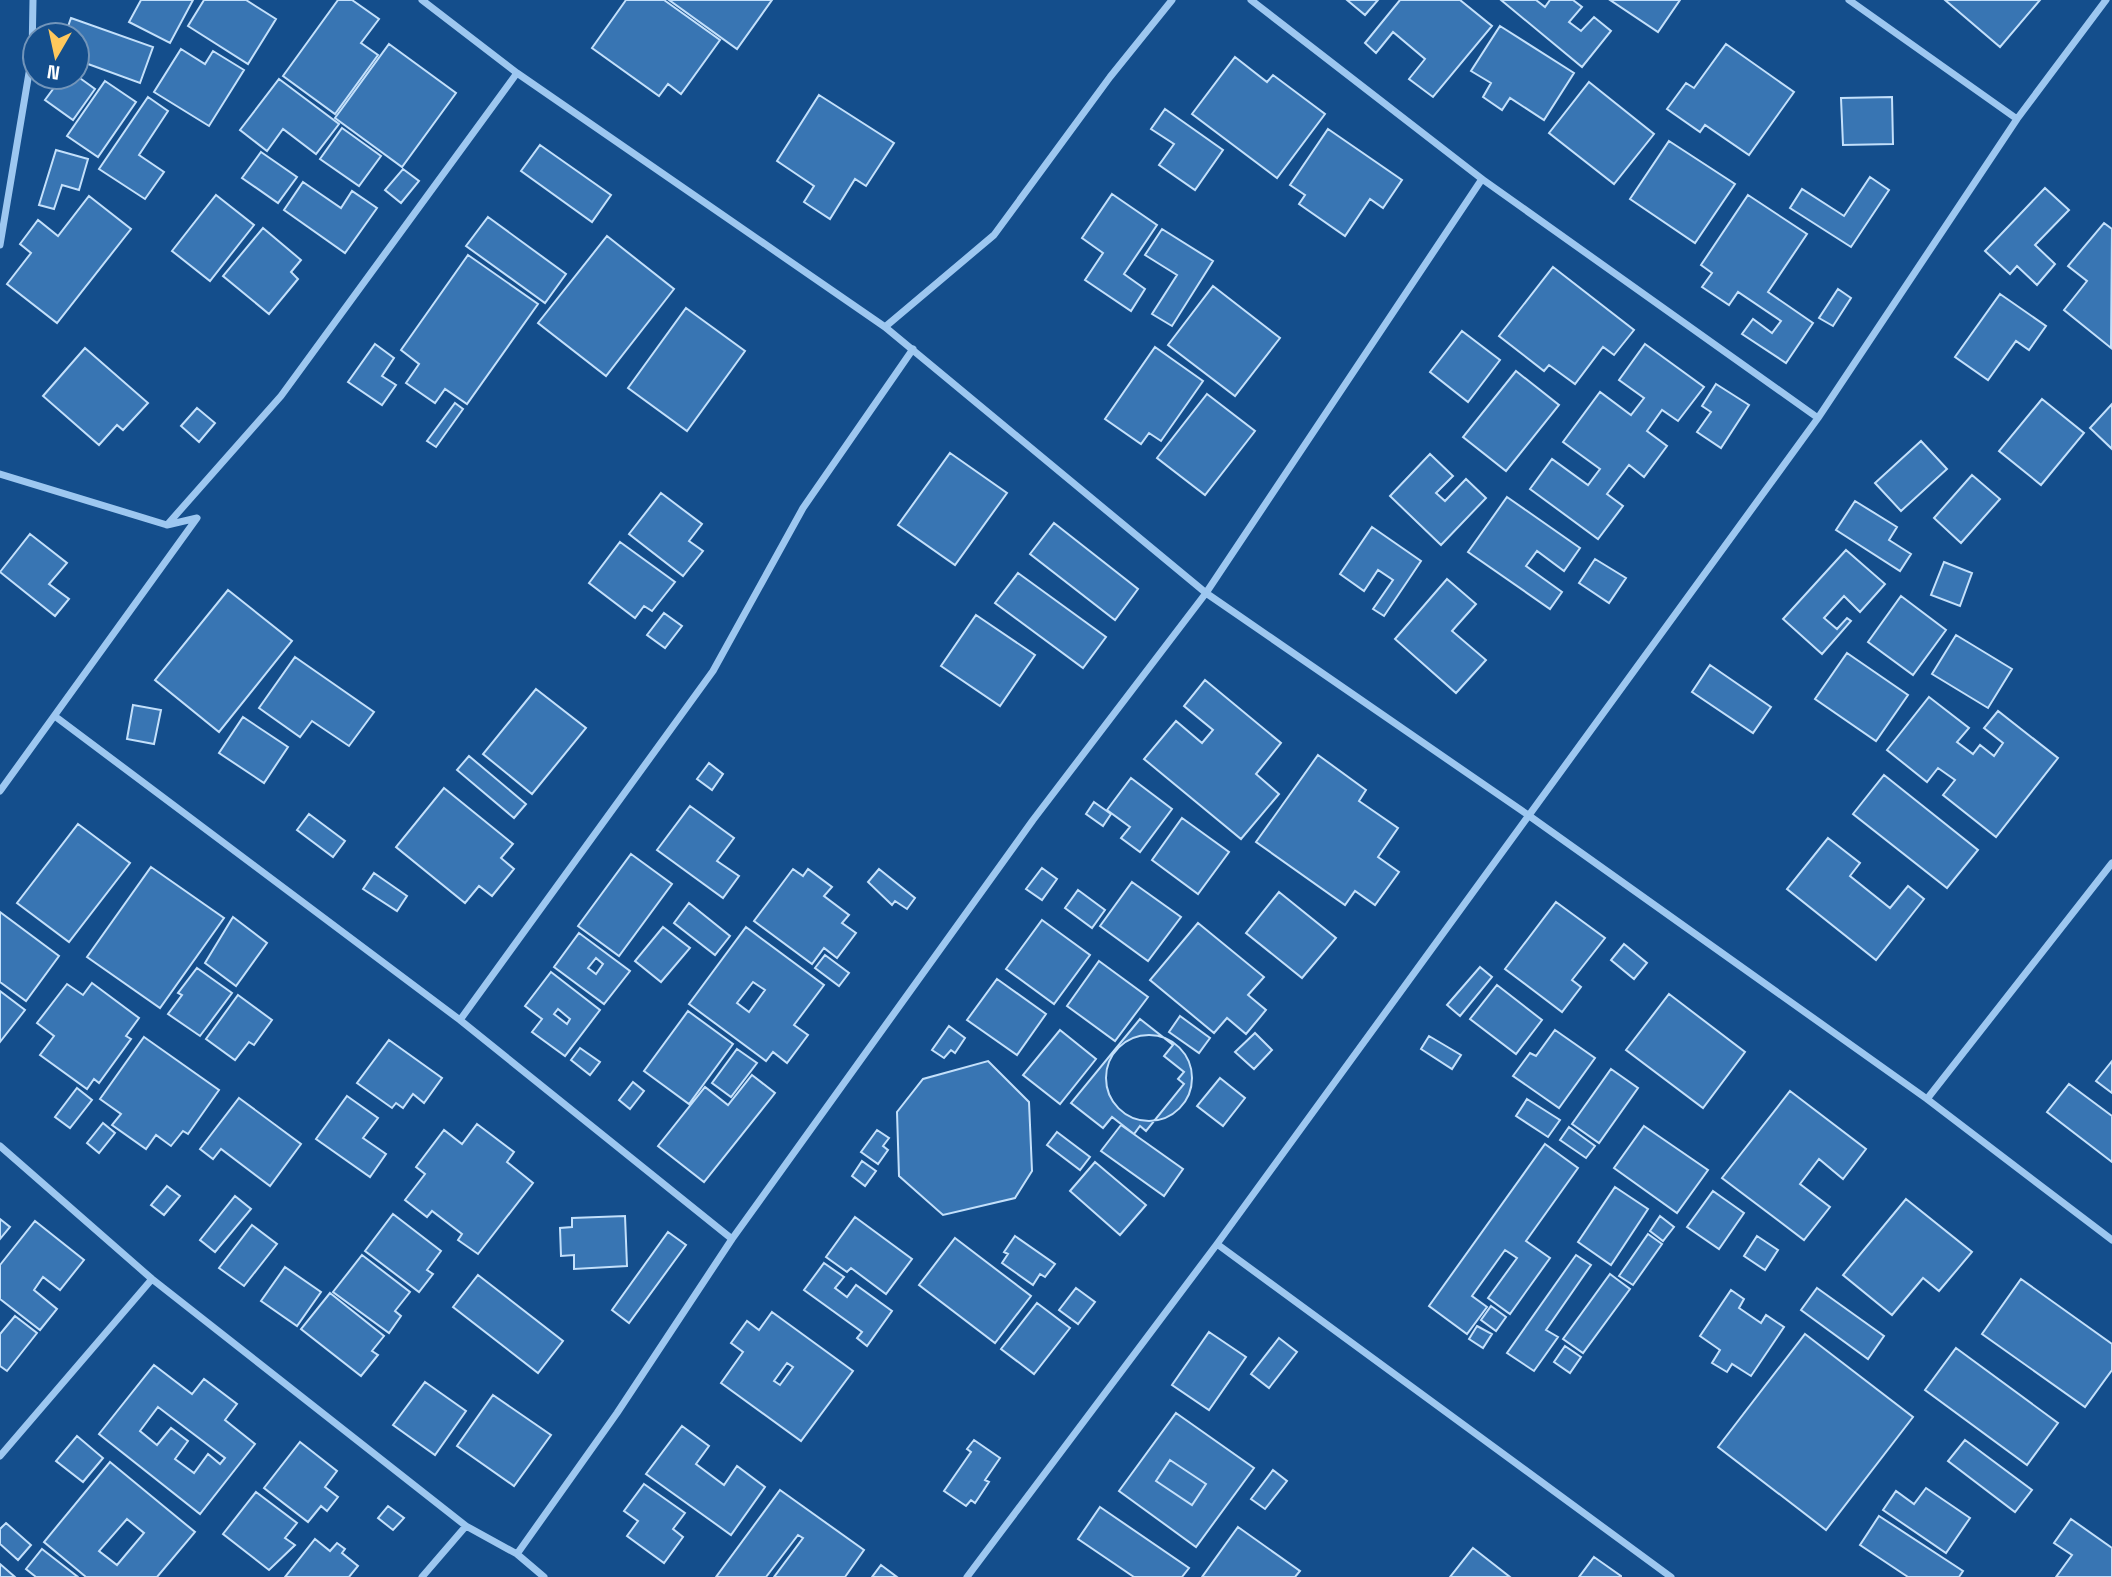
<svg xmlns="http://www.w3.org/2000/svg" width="2112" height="1577" viewBox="0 0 2112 1577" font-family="'Space Grotesk',sans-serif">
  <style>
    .building { fill: #3875b3; stroke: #c3e0fb; stroke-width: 2; fill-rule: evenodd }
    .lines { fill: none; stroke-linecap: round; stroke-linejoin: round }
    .minor { stroke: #9dc7f0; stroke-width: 7 }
  </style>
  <rect width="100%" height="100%" fill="#144e8c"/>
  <!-- building -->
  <path class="building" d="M141 0H193L170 43 129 22Z
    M204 0H246L276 19 248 64 188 26Z
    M338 0H352L379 19 361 43 378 55 335 114 283 76Z
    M626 0H664L720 40 681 94 668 84 659 96 592 48Z
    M669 0H772L737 49Z
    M1347 0H1378L1365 15Z
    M1400 0H1460L1492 26 1433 97 1409 79 1425 59 1393 32 1376 53 1365 43Z
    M1501 0H1536L1545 7 1550 0H1573L1582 7 1569 22 1581 31 1594 17 1611 31 1582 67Z
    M1610 0H1680L1658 32Z
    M1945 0H2040L2000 47Z
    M71 18 153 47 140 83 77 60V35H65Z
    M1500 26 1574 73 1544 120 1510 98 1502 110 1483 97 1491 83 1471 71Z
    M389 44 456 93 402 167 335 118Z
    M1726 44 1794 92 1749 155 1705 125 1700 132 1667 109 1686 83 1694 88Z
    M181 49 205 64 213 51 244 70 209 126 154 92Z
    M1235 57 1267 82 1273 75 1325 114 1277 178 1192 114Z
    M77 76 95 89 73 120 45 100 62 77Z
    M279 79 339 124 316 154 283 129 267 151 240 130Z
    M105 81 136 102 98 157 67 136Z
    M1589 82 1654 134 1614 184 1549 133Z
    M819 95 894 143 866 186 855 179 830 219 804 202 814 186 777 161Z
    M148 97 168 111 139 155 164 172 145 199 99 169Z
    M1892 97 1893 144 1843 145 1841 98Z
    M1165 109 1223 150 1195 190 1159 165 1174 144 1151 129Z
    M342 128 381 156 359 186 320 159Z
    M1328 129 1402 180 1383 208 1370 199 1345 236 1299 204 1305 195 1290 185Z
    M1669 141 1735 184 1695 243 1630 199Z
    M540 145 611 195 592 222 521 171Z
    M56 150 88 159 79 190 62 185 54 209 39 205Z
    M261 152 297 177 278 203 242 178Z
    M403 169 419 181 401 203 385 190Z
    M1870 177 1889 190 1851 247 1790 208 1802 189 1844 216Z
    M303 182 341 208 352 191 377 208 345 253 284 210Z
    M2045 188 2069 210 2035 245 2055 264 2037 285 2017 266 2010 274 1985 251Z
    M1112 194 1157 225 1124 274 1145 289 1131 311 1085 280 1103 253 1082 238Z
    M216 195 254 225 210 281 172 251Z
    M1748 195 1807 234 1768 292 1813 323 1786 363 1742 334 1753 319 1772 333 1781 321 1738 292 1729 305 1702 287 1712 273 1701 265Z
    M89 196 131 229 57 323 7 284 31 253 20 244 38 220 58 236Z
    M488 217 566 274 545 303 466 246Z
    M2104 223 2112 229 2111 348 2064 310 2087 281 2068 266Z
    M263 228 301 260 291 272 298 279 269 314 223 276Z
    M1162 229 1213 261 1172 326 1152 314 1177 275 1145 255Z
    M607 236 674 289 606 376 538 323Z
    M468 255 538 304 467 404 445 389 435 403 406 383 419 364 401 350Z
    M1553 267 1634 330 1614 355 1603 347 1575 384 1549 365 1544 371 1499 336Z
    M1213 286 1280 338 1235 396 1168 345Z
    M1838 289 1851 298 1833 326 1819 318Z
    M2000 294 2046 326 2029 350 2016 341 1988 380 1955 357Z
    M686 308 745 351 687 431 628 388Z
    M1462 331 1500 360 1468 402 1430 372Z
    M375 344 394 358 382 376 396 385 382 405 348 382Z
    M1645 344 1704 387 1678 421 1662 410 1647 431 1667 446 1644 477 1629 465 1607 494 1623 506 1598 539 1530 489 1552 459 1588 485 1600 469 1563 442 1600 392 1631 415 1644 398 1619 380Z
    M1155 347 1203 381 1161 441 1149 433 1141 444 1105 419Z
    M85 348 148 403 123 430 117 425 99 445 43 396Z
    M1516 371 1559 405 1506 471 1463 437Z
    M1716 384 1749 405 1721 448 1697 432 1711 412 1702 406Z
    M1207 394 1255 431 1205 495 1157 458Z
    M2042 399 2084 433 2041 485 1999 451Z
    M455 403 463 409 436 447 427 441Z
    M2112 404V449L2090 428Z
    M197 408 215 423 199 442 181 426Z
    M1921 441 1947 469 1901 511 1875 483Z
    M950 453 1007 493 955 565 898 525Z
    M1430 454 1453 476 1436 493 1445 501 1466 479 1486 498 1441 545 1390 496Z
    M1972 475 2000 499 1961 543 1934 518Z
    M661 493 702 524 689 541 703 551 683 576 629 534Z
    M1507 497 1580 548 1564 571 1537 551 1526 566 1562 592 1550 609 1468 552Z
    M1855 501 1897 527 1889 540 1911 554 1900 571 1836 530Z
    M1054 523 1138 589 1115 620 1030 554Z
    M1372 527 1421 561 1384 616 1373 609 1393 580 1378 570 1364 591 1340 574Z
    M30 534 67 563 49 584 69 599 55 616 0 572Z
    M620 542 675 582 652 611 644 606 635 618 589 583Z
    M1846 550 1885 584 1860 612 1844 596 1824 618 1837 629 1847 618 1851 621 1822 654 1783 619Z
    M1595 559 1626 578 1609 603 1579 583Z
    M1944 562 1972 573 1960 606 1931 595Z
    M1018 573 1106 637 1083 668 995 603Z
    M1447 579 1476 604 1452 631 1486 660 1456 693 1395 639Z
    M228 590 292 641 219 732 155 680Z
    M1901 596 1946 630 1913 675 1868 642Z
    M664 613 682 626 665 648 647 635Z
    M976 615 1035 655 1000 706 941 666Z
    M1956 635 2012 669 1988 708 1932 674Z
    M1847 653 1908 695 1876 741 1815 699Z
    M295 657 374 712 349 746 312 721 300 737 259 708Z
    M1710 665 1771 707 1753 733 1692 692Z
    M1205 680 1281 743 1256 774 1279 794 1241 839 1144 759 1176 721 1202 743 1213 730 1184 706Z
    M536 689 586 728 532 794 483 754Z
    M1929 697 1969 728 1957 742 1973 754 1980 745 1994 756 2003 743 1984 728 1998 711 2058 758 1996 837 1943 795 1955 780 1938 768 1927 782 1887 750Z
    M133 705 161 710 154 744 127 739Z
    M243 717 288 747 264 783 219 753Z
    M1318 755 1366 790 1359 801 1398 828 1378 857 1399 872 1375 905 1355 891 1345 905 1256 842Z
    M469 756 526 804 514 818 457 770Z
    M709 763 723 774 712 790 697 779Z
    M1884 775 1978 850 1947 888 1853 814Z
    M1131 778 1172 809 1140 852 1121 838 1130 827 1107 810Z
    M444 788 513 844 501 858 514 869 492 896 479 886 465 903 396 847Z
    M1094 802 1111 814 1103 826 1086 814Z
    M690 806 734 838 717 861 739 876 723 898 657 850Z
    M309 814 345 841 333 857 297 830Z
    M1182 818 1229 852 1198 894 1152 860Z
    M78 824 130 863 69 942 17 903Z
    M1828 838 1860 863 1850 876 1890 908 1908 886 1924 899 1876 960 1787 889Z
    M631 854 672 884 619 956 578 926Z
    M151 867 224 918 160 1008 87 957Z
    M1042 868 1057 879 1042 900 1026 889Z
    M793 869 803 876 808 869 832 887 824 896 849 915 842 923 856 933 837 958 824 948 812 964 754 921Z
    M879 869 915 898 907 909 895 901 892 905 868 882Z
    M374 873 407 896 397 911 363 889Z
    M1132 882 1181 917 1148 961 1100 926Z
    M1078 890 1105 910 1092 928 1065 908Z
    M1279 892 1336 938 1302 978 1246 933Z
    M1556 902 1605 938 1572 980 1581 987 1562 1012 1505 969Z
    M689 903 730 936 715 955 674 923Z
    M0 912 59 956 26 1001 0 982Z
    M233 917 267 943 236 986 205 963Z
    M1042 920 1090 955 1054 1004 1006 969Z
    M1198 923 1264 977 1248 995 1266 1010 1246 1034 1227 1018 1214 1033 1150 980Z
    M663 927 690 948 661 982 635 961Z
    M746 927 824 985 794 1025 808 1035 787 1063 773 1052 766 1061 689 1004ZM753 982 765 990 749 1012 737 1003Z
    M579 933 630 971 604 1004 554 967ZM596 958 603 964 596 974 588 968Z
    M1624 944 1647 963 1634 979 1611 960Z
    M825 955 849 973 839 986 815 968Z
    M1099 961 1148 997 1115 1041 1067 1006Z
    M1480 967 1492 977 1460 1016 1447 1005Z
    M197 968 232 993 200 1036 168 1014 182 995 178 993Z
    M551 972 600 1010 565 1056 532 1032 542 1019 525 1006ZM558 1009 570 1019 567 1024 554 1014Z
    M997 979 1046 1014 1017 1055 967 1020Z
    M92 983 139 1018 126 1036 131 1039 99 1083 94 1079 87 1089 40 1055 54 1036 37 1023 67 984 83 995Z
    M1497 985 1542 1020 1516 1054 1470 1019Z
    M0 991 25 1010 0 1042Z
    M1669 994 1745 1052 1703 1108 1626 1050Z
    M238 995 272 1020 254 1045 249 1042 235 1060 206 1039Z
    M688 1011 733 1044 689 1104 644 1071Z
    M1180 1016 1210 1038 1199 1053 1169 1032Z
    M1140 1019 1173 1045 1164 1056 1184 1072 1178 1079 1184 1084 1146 1131 1140 1126 1134 1134 1112 1117 1103 1128 1071 1103Z
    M949 1026 965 1038 955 1053 951 1050 944 1058 932 1050Z
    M1060 1030 1096 1059 1060 1104 1023 1075Z
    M1555 1030 1595 1058 1559 1108 1513 1076 1530 1053 1536 1056Z
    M1255 1033 1272 1050 1254 1069 1235 1052Z
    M1106 1078a43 43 0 1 1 86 0a43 43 0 1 1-86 0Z
    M1429 1036 1461 1055 1452 1069 1421 1049Z
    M144 1037 219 1090 188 1134 183 1131 171 1146 156 1135 146 1149 112 1125 121 1114 100 1099Z
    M389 1040 442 1078 424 1103 413 1094 403 1108 396 1103 392 1108 357 1083Z
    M580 1048 600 1062 590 1075 571 1060Z
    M737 1049 757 1063 731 1097 712 1083Z
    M988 1061 1029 1102 1032 1171 1015 1198 943 1215 899 1176 897 1112 923 1079Z
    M2112 1061V1093L2096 1081Z
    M1611 1069 1638 1088 1599 1143 1572 1124Z
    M752 1075 775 1093 704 1182 658 1146 705 1087 728 1105Z
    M1220 1078 1245 1098 1223 1126 1197 1106Z
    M633 1082 644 1091 630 1109 619 1100Z
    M2069 1084 2112 1116V1162L2047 1112Z
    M77 1088 92 1100 70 1128 55 1117Z
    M1790 1091 1866 1149 1843 1179 1819 1159 1800 1184 1830 1207 1804 1240 1722 1178Z
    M347 1096 378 1118 363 1138 386 1154 370 1177 316 1139Z
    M239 1098 301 1144 270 1186 221 1149 213 1159 200 1149Z
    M1527 1099 1560 1120 1548 1137 1516 1116Z
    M103 1123 115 1133 99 1153 87 1143Z
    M477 1124 514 1152 507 1162 533 1183 478 1254 458 1240 462 1234 432 1211 427 1217 405 1200 425 1174 416 1167 444 1130 462 1144Z
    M1121 1125 1183 1169 1164 1196 1101 1151Z
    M1644 1126 1708 1170 1677 1213 1614 1168Z
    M1569 1127 1595 1146 1586 1158 1560 1140Z
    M877 1130 889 1138 883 1146 888 1150 878 1164 861 1152Z
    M1057 1132 1090 1157 1080 1170 1047 1145Z
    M1545 1144 1578 1168 1526 1241 1550 1258 1510 1314 1488 1298 1517 1258 1505 1250 1472 1296 1487 1307 1467 1334 1429 1306Z
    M862 1161 876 1171 865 1186 852 1176Z
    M1095 1162 1146 1205 1120 1235 1070 1191Z
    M167 1186 180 1196 164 1215 151 1205Z
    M1615 1187 1648 1209 1611 1265 1578 1242Z
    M1713 1191 1744 1213 1719 1249 1687 1227Z
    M235 1196 251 1209 215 1252 200 1240Z
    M1906 1199 1972 1252 1939 1291 1923 1278 1892 1315 1843 1275Z
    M393 1214 441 1251 427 1270 433 1274 419 1292 365 1251Z
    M625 1216 627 1266 574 1269V1255L561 1256 560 1228 572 1227V1218Z
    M1660 1216 1674 1227 1663 1241 1650 1231Z
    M855 1217 912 1259 886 1294 851 1268 847 1272 826 1257Z
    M0 1219 10 1227 0 1239Z
    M35 1221 84 1260 60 1290 43 1277 34 1290 57 1309 40 1330 0 1299V1265Z
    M252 1225 277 1244 244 1286 219 1268Z
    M668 1232 686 1245 629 1323 612 1310Z
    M1648 1234 1662 1244 1633 1285 1619 1276Z
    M1015 1236 1055 1264 1045 1277 1040 1274 1033 1285 1002 1263 1008 1254 1004 1252Z
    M1757 1236 1778 1250 1765 1270 1744 1256Z
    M955 1238 1031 1296 995 1343 919 1285Z
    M362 1255 410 1292 395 1311 401 1316 389 1333 333 1292Z
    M1576 1255 1591 1265 1546 1330 1558 1337 1534 1371 1507 1353Z
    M824 1263 844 1277 835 1288 847 1297 856 1285 892 1311 867 1346 857 1338 862 1332 804 1290Z
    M285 1267 321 1292 297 1326 261 1301Z
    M1610 1274 1630 1289 1583 1353 1563 1339Z
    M478 1275 563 1341 538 1373 453 1307Z
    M2021 1279 2112 1344V1370L2085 1407 1982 1334Z
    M1076 1288 1095 1302 1078 1324 1059 1310Z
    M1817 1288 1884 1336 1868 1359 1801 1310Z
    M1731 1290 1744 1299 1739 1308 1761 1323 1766 1315 1784 1327 1751 1376 1732 1364 1727 1372 1712 1363 1720 1350 1700 1336Z
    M330 1293 384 1336 372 1351 378 1355 361 1376 301 1329Z
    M1037 1303 1070 1328 1034 1374 1001 1349Z
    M1491 1306 1506 1317 1496 1331 1481 1320Z
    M772 1312 853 1371 801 1441 721 1383 743 1352 731 1343 747 1321 759 1330ZM787 1363 793 1367 780 1385 774 1381Z
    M15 1316 37 1333 7 1371 0 1366V1334Z
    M1477 1326 1492 1334 1483 1348 1469 1339Z
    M1209 1332 1246 1357 1209 1410 1172 1385Z
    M1805 1334 1913 1417 1826 1530 1718 1447Z
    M1279 1338 1297 1352 1269 1388 1251 1374Z
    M1565 1346 1581 1357 1570 1373 1554 1362Z
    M1956 1348 2058 1423 2027 1465 1925 1390Z
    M154 1365 192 1394 204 1379 237 1404 225 1420 255 1444 200 1514 99 1434ZM158 1407 225 1458 220 1464 208 1454 194 1473 175 1459 188 1441 171 1428 157 1445 140 1431Z
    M425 1382 466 1411 435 1455 393 1425Z
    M493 1395 551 1435 514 1486 457 1446Z
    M1176 1413 1254 1468 1196 1547 1119 1491ZM1170 1460 1206 1484 1192 1505 1156 1481Z
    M682 1426 709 1446 696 1464 724 1485 737 1466 765 1487 731 1535 646 1474Z
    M77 1436 103 1458 83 1482 56 1461Z
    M974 1440 1000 1458 985 1480 989 1482 975 1503 971 1500 966 1506 944 1491 971 1452 967 1449Z
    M1965 1440 2032 1490 2015 1512 1948 1461Z
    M300 1442 337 1471 325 1487 338 1497 327 1511 321 1506 308 1522 264 1488Z
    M1170 1460 1206 1484 1192 1505 1156 1481Z
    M110 1462 195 1532 157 1577H86L44 1542ZM127 1519 144 1533 117 1565 99 1551Z
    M1273 1470 1287 1481 1265 1509 1251 1499Z
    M644 1484 685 1513 673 1529 683 1537 664 1563 627 1536 638 1521 624 1511Z
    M1926 1488 1970 1518 1946 1553 1883 1510 1896 1491 1914 1504Z
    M780 1490 864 1550 845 1577H774L803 1538 798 1535 766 1577H716Z
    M256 1492 297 1523 285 1538 295 1545 269 1570 223 1534Z
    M388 1506 404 1518 393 1530 378 1518Z
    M1100 1507 1189 1568 1182 1577H1134L1078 1539Z
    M1879 1516 1963 1571 1959 1577H1908L1860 1545Z
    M2071 1519 2112 1548V1577H2056L2072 1555 2054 1543Z
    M6 1523 31 1545 18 1560 0 1544V1529Z
    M1238 1527 1300 1571 1295 1577H1202Z
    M315 1539 330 1551 337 1543 345 1549 342 1553 358 1566 349 1577H285Z
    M1473 1548 1510 1577H1450Z
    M42 1549 78 1577H36L26 1569Z
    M1594 1557 1621 1576V1577H1579Z
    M0 1564 15 1577H0Z
    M881 1565 897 1577H872Z"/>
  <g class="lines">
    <!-- minor -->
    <path class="minor" d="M422 0 517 73 885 327 1206 593 1528 815 1927 1099 2112 1240
      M1251 0 1482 179 1818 418
      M1849 0 2017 119
      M0 245 32 55 33 0
      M885 327 994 235 1110 77 1172 0
      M0 474 167 525
      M56 717 460 1020 732 1239
      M0 791 197 518 167 525 281 396 517 73
      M460 1020 713 671 803 508 913 349
      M1927 1099 2112 863
      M0 1146 152 1279 466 1526 517 1554 544 1577
      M1217 1244 1671 1577
      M0 1456 152 1279
      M517 1554 617 1413 732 1239 1033 820 1206 593 1482 179
      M422 1577 466 1526
      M967 1577 1217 1244 1818 418 2017 119 2106 0"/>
  </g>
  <!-- north arrow -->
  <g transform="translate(56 56) rotate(189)"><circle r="33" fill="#144e8c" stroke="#7295ba" stroke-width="2"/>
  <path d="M0-5L12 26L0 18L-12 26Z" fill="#ffc85c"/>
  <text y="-10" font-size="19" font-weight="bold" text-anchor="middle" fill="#ffffff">N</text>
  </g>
</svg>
